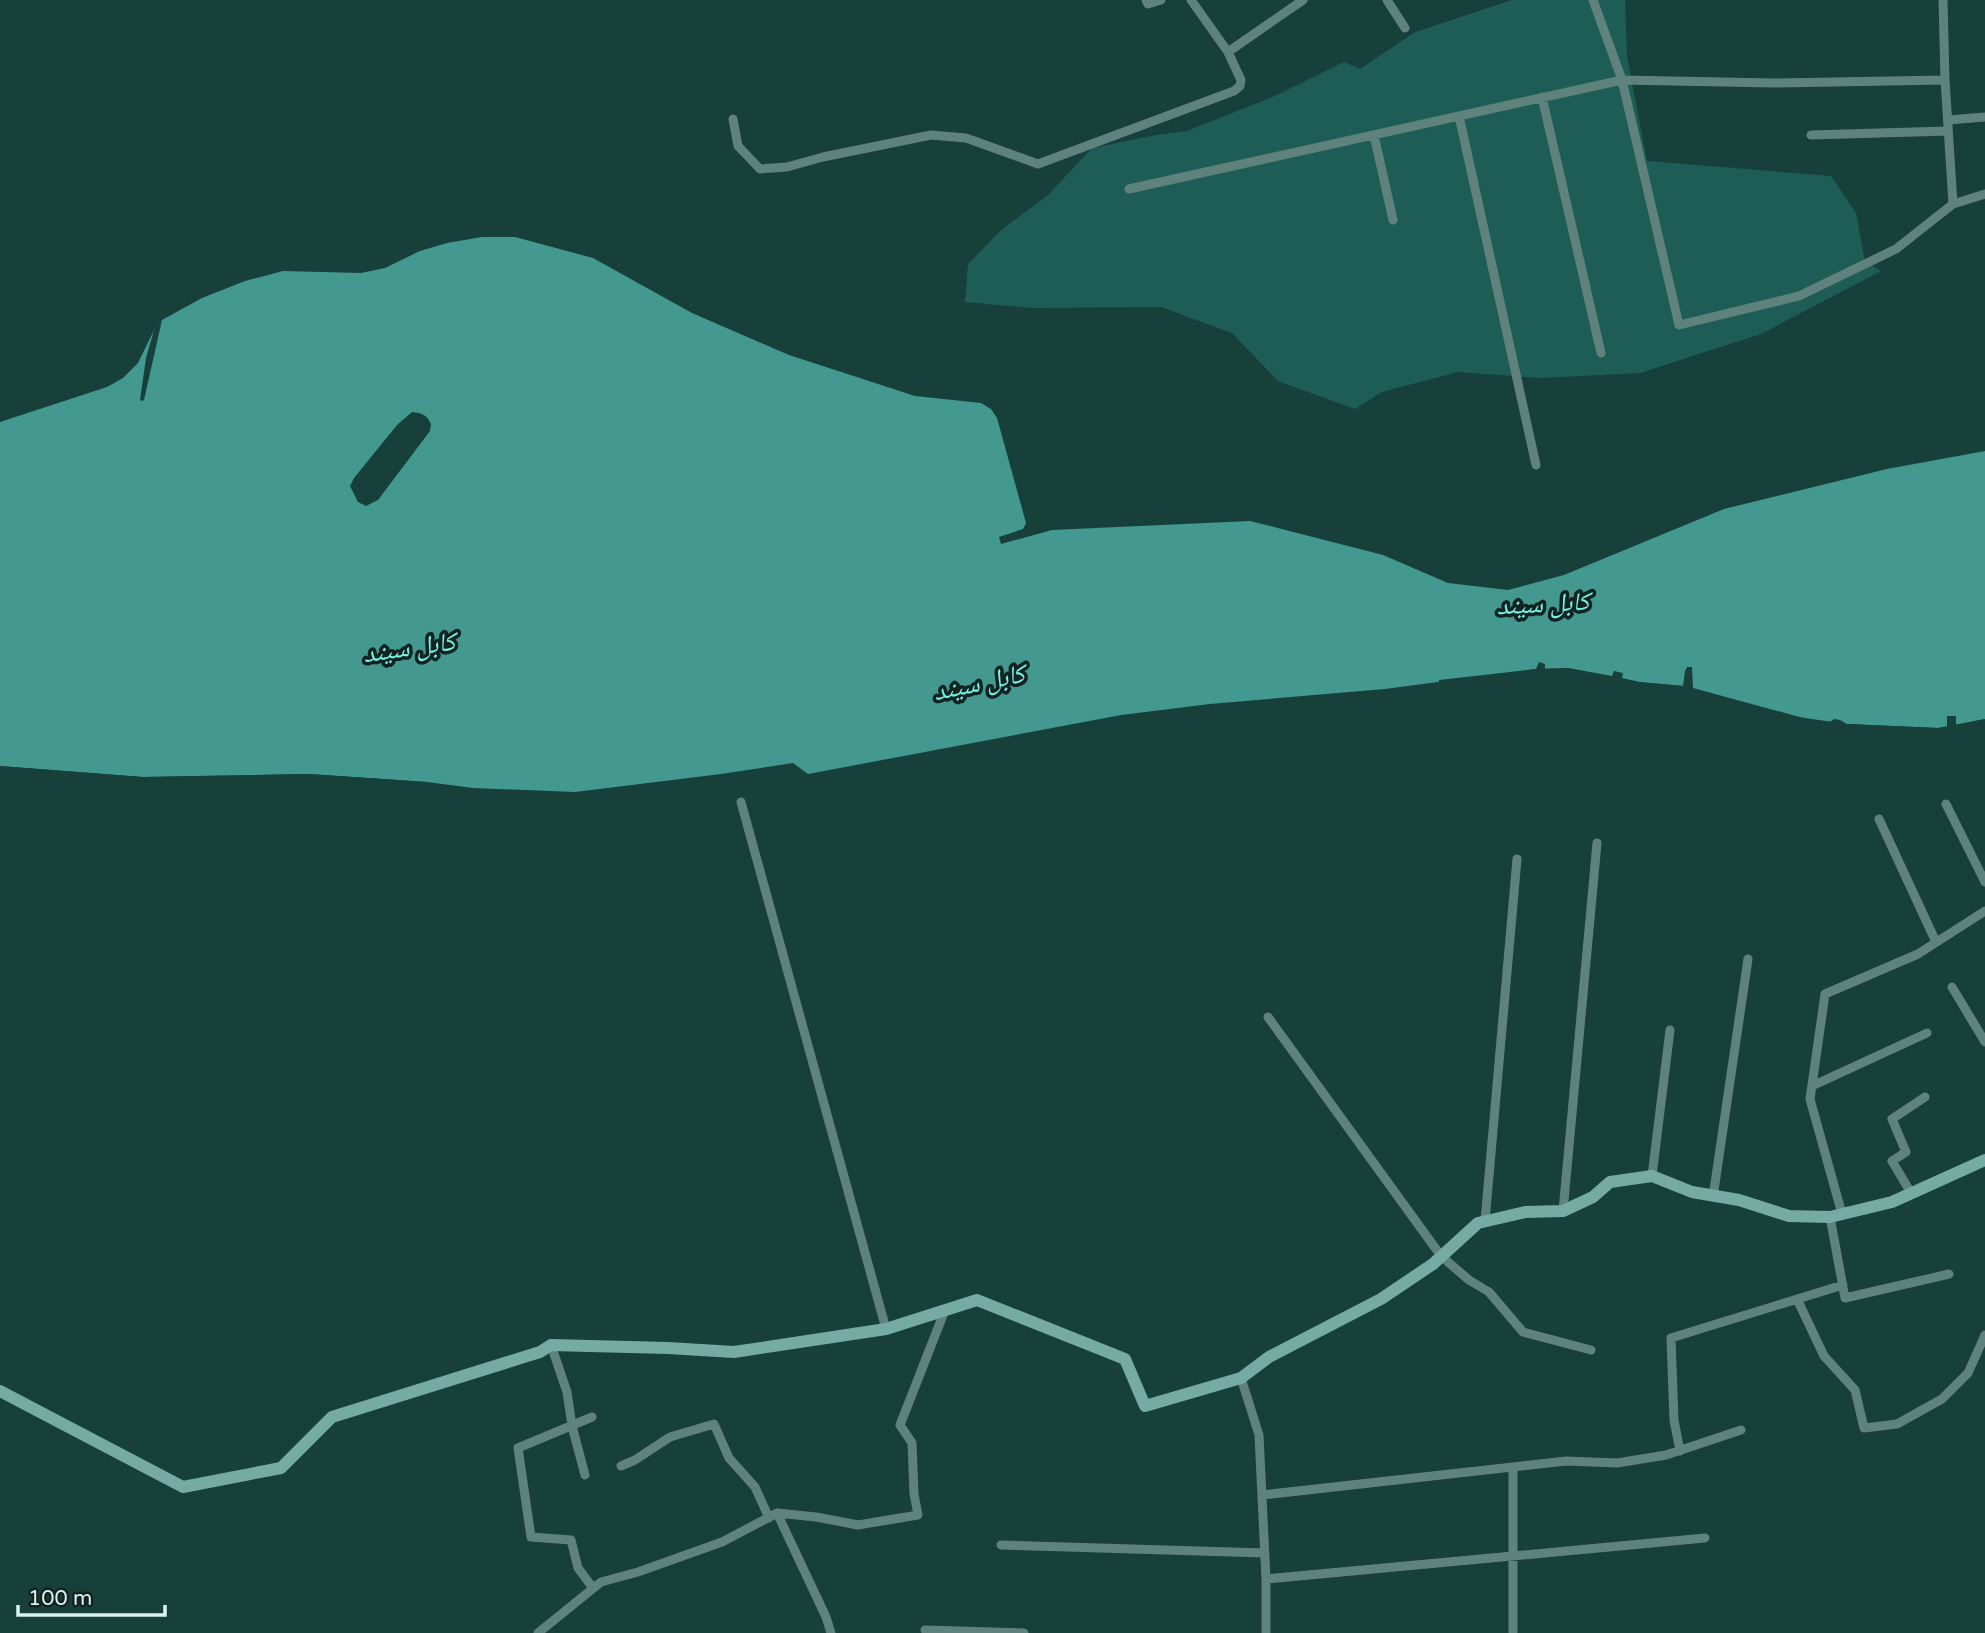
<svg xmlns="http://www.w3.org/2000/svg" width="1985" height="1633" viewBox="0 0 1985 1633" font-family="'Varela Round','Noto Naskh Arabic',sans-serif">
  <style>
    .green { fill: #1e5d56 }
    .water { fill: #43998f; fill-rule: evenodd }
    .pier { fill: #17403b }
    .lines { fill: none; stroke-linecap: round; stroke-linejoin: round }
    .street { stroke: #60827d; stroke-width: 9 }
    .secondary { stroke: #75aba3; stroke-width: 12 }
    .labels { text-anchor: middle; stroke-width: 7; stroke-linejoin: round; paint-order: stroke }
    .water-label { font-size: 26px; font-style: italic; fill: #75f3e3; stroke: #122321 }
  </style>
  <rect width="100%" height="100%" fill="#17403b"/>
  <!-- green -->
  <path class="green" d="M1512 0H1625L1627 57 1647 161 1831 176 1856 213 1865 262 1881 271 1761 334 1640 373 1540 378 1458 372 1382 392 1355 409 1278 381 1232 333 1161 307 1033 308 965 302 968 264 1001 230 1048 195 1092 148 1156 135 1187 131 1275 96 1344 62 1360 69 1415 32Z"/>
  <!-- water -->
  <path class="water" d="M482 237H515L593 258 692 313 789 355 915 396 981 403 991 409 997 418 1026 523 1023 529 999 537 1001 544 1052 530 1250 521 1383 555 1448 583 1508 590 1564 575 1724 509 1887 469 1985 451V719L1938 728 1847 724 1791 716 1684 686 1639 682 1568 668 1536 669 1385 689 1210 704 1121 715 808 774 793 763 721 774 575 792 473 788 427 782 309 774 143 777 0 766V422L107 387 123 378 138 363 154 330 162 320 202 298 245 281 283 271 361 273 385 268 420 251 447 243ZM412 412C422 413 427 415 431 424L430 431 378 500 366 506 358 502 350 486 354 478 397 425Z"/>
  <!-- pier -->
  <path class="pier" d="M162 320 144 400 142 401 140 400 146 358 154 330Z
    M1539 662 1545 664V669L1568 668 1612 676 1614 671 1623 673 1622 678 1639 682 1683 686 1685 671 1687 667H1692L1693 688 1807 719 1830 722 1834 719 1840 720 1847 724 1938 728 1947 727V716H1956V725L1985 719V723L1938 731 1846 727 1790 719 1691 691 1639 685 1568 672H1536L1439 684V680L1536 669Z
    M0 766 143 777 309 774 427 782 426 785 309 777 142 781 0 769Z"/>
  <g class="lines">
    <!-- street -->
    <path class="street" d="M1146 0 1148 4 1161 0
      M1191 0 1228 52
      M1387 0 1405 28
      M1593 0 1622 80 1679 325 1799 296 1896 249 1953 204 1985 194
      M1943 0 1945 80 1953 204
      M1542 97 1601 353
      M1459 116 1536 465
      M733 119 738 146 760 169 787 167 823 157 931 135 966 138 1038 164 1234 91 1240 86 1241 80 1228 52 1303 0
      M1948 120 1985 117
      M1374 135 1393 220
      M1811 135 1948 131
      M1129 189 1622 80 1773 83 1945 80
      M741 802 886 1329
      M1946 804 1985 882
      M1879 819 1936 942
      M1952 987 1985 1042
      M1268 1017 1441 1256 1469 1280 1489 1292 1523 1332 1591 1350
      M1812 1086 1927 1033
      M1652 1176 1670 1030
      M1911 1193 1892 1161 1906 1152 1892 1119 1925 1097
      M1713 1197 1748 959
      M1563 1211 1597 843
      M1842 1214 1810 1099 1825 994 1918 954 1985 911
      M1830 1217 1845 1298 1949 1274
      M1485 1221 1517 859
      M1797 1299 1824 1356 1855 1390 1864 1428 1897 1424 1942 1399 1968 1373 1985 1335
      M551 1345 567 1392 572 1426 585 1475
      M1241 1378 1259 1435 1266 1579V1633
      M592 1417 518 1448 531 1537 571 1540 578 1568 593 1588
      M1680 1451 1674 1420 1671 1338 1843 1285
      M621 1466 635 1460 670 1437 714 1424 729 1458 755 1487 769 1518
      M1513 1467V1632
      M1262 1495 1566 1461 1617 1463 1666 1455 1741 1430
      M1001 1545 1265 1553
      M1266 1579 1705 1538
      M925 1630 1024 1633
      M538 1633 601 1582 638 1572 722 1542 777 1513
      M831 1633 826 1617 777 1513 816 1517 858 1525 918 1515 914 1494 912 1443 900 1425 945 1310"/>
    <!-- secondary -->
    <path class="secondary" d="M0 1391 183 1487 281 1468 332 1417 540 1352 551 1345 668 1348 734 1352 886 1329 977 1300 1125 1359 1145 1406 1241 1378 1269 1357 1381 1299 1433 1264 1478 1223 1525 1212 1563 1211 1593 1197 1610 1182 1652 1176 1692 1192 1739 1200 1789 1216 1830 1217 1892 1202 1985 1160"/>
  </g>
  <g class="labels">
    <!-- water labels -->
    <g class="water-label">
      <text transform="translate(1543 603) rotate(-3)" y="9">کابل سيند</text>
      <text transform="translate(409 647) rotate(-8)" y="9">کابل سيند</text>
      <text transform="translate(979 682) rotate(-12)" y="9">کابل سيند</text>
    </g>
  </g>
  <!-- scale -->
  <path d="M18 1605v10h147v-10" fill="none" stroke="#dcf2ee" stroke-width="3.5"/>
  <text x="28" y="1605" font-size="21" fill="#dcf2ee" stroke="#122321" stroke-width="5" paint-order="stroke">100 m</text>
</svg>
